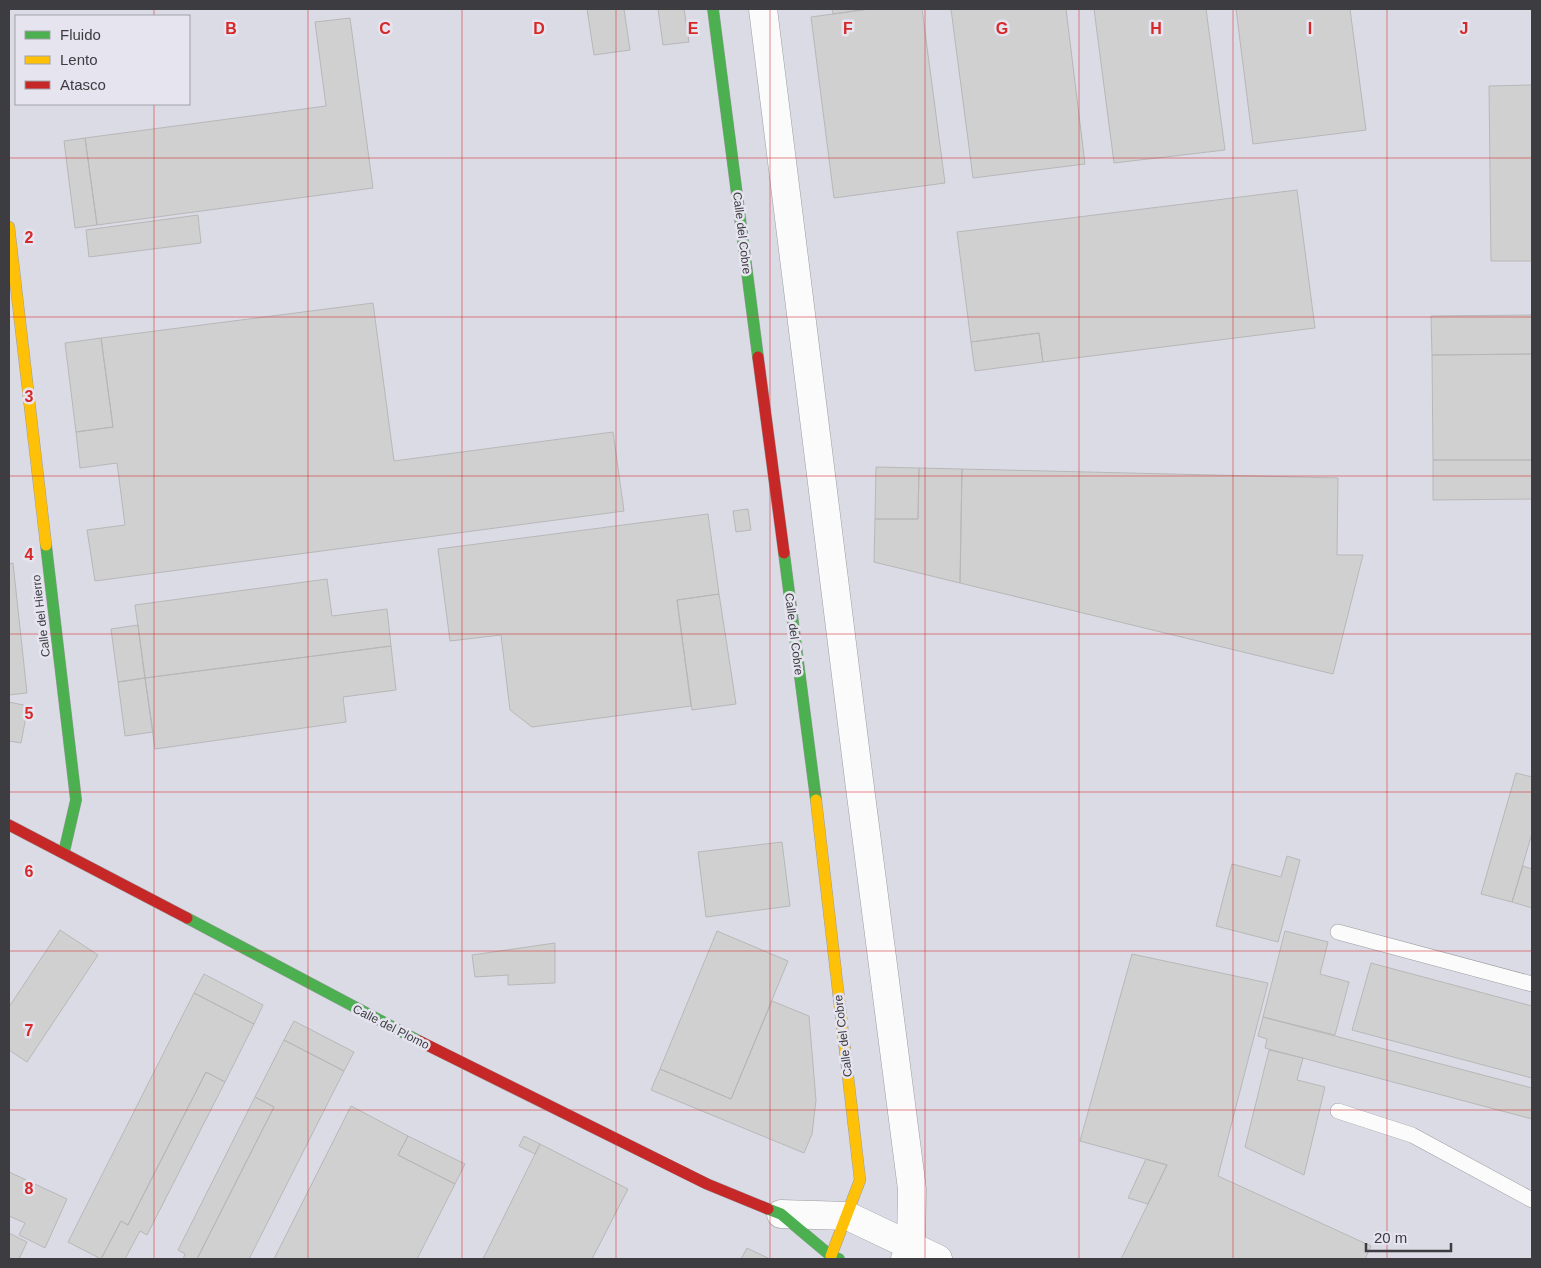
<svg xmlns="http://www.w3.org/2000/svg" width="1541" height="1268" viewBox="0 0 1541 1268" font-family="Arial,sans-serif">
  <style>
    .built { fill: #dbdbe6; fill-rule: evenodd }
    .building { fill: #d1d0d1; stroke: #b8b7b8 }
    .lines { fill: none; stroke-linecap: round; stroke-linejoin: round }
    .lane-casing { stroke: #9c9ca0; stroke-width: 16 }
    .street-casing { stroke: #9c9ca0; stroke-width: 29 }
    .fast-casing { stroke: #9c9ca0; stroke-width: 12 }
    .slow-casing { stroke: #9c9ca0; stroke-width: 12 }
    .jam-casing { stroke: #9c9ca0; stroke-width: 12 }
    .lane { stroke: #fbfbfc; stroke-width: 15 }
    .street { stroke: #fbfbfc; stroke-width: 28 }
    .fast { stroke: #4caf50; stroke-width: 11 }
    .slow { stroke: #ffc107; stroke-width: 11 }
    .jam { stroke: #c62828; stroke-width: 11 }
    .grid { fill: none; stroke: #d62828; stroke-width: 1; stroke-opacity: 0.55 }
    .labels { text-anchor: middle; stroke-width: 5; stroke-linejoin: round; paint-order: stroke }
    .street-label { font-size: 12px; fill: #3d3c40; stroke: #e5e4ef }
    .grid-label { font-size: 16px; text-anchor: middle; font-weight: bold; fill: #d62828; stroke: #e5e4ef; stroke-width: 5; stroke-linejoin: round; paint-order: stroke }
  </style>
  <rect width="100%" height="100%" fill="#e7e7ec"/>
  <!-- built -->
  <path class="built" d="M9 9H1532V1259H9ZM16 16H189V104H16Z"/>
  <!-- building -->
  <path class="building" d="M587 9H624L630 50 594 55Z
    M658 9H684L689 42 663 45Z
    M832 9H869L833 14Z
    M869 9H922L945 183 834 198 811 17Z
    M951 9H1066L1085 164 973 178Z
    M1094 9H1206L1225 150 1114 163Z
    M1236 9H1350L1366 130 1253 144Z
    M350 18 373 188 97 225 85 138 326 106 315 22Z
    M1532 85V261H1491L1489 86Z
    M85 138 97 225 75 228 64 141Z
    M1297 190 1315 328 1043 362 1039 333 971 342 957 232Z
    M198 215 201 243 89 257 86 230Z
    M373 303 394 461 613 432 624 511 95 581 87 530 125 525 117 463 80 468 76 432 113 427 101 338Z
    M1532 315V354L1432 355 1431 316Z
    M1039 333 1043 362 975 371 971 342Z
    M101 338 113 427 76 432 65 343Z
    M1532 354V460H1433L1432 355Z
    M1433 460H1532V499L1433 500Z
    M876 467 919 468 918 519H875Z
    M919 468 962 469 960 583 874 562 875 519H918Z
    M962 469 1338 478 1337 555H1363L1333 674 960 583Z
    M748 509 751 530 736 532 733 511Z
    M708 514 719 594 677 600 691 706 532 727 510 710 501 635 450 641 438 549Z
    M13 563 27 693 9 695V564Z
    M327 579 332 616 387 609 391 646 145 678 135 605Z
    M719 594 736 704 692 710 677 600Z
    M138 625 145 678 118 682 111 629Z
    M391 646 396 690 343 697 346 722 155 749 145 678Z
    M145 678 153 732 125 736 118 682Z
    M9 702 28 706 21 743 9 741Z
    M1516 773 1532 777V833L1512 902 1481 894Z
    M782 842 790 906 706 917 698 852Z
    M1287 856 1300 860 1278 942 1216 926 1232 864 1281 877Z
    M1523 866 1532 869V908L1512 902Z
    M60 930 98 955 27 1062 9 1050V1007Z
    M717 931 788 961 731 1099 660 1069Z
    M1285 931 1328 942 1320 974 1349 982 1335 1035 1263 1017Z
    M555 943V983L508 985V975L475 977 472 955Z
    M1132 954 1268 983 1218 1176 1371 1246 1365 1259H1121L1167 1165 1080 1141Z
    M1371 963 1532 1006V1078L1352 1030Z
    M204 974 263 1005 254 1024 194 993Z
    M194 993 254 1024 225 1082 206 1072 128 1225 121 1221 101 1259 68 1242Z
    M772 1001 809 1016 816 1100 812 1134 804 1153 651 1090 660 1069 731 1099Z
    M1263 1017 1532 1088V1119L1265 1048 1267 1039 1258 1036Z
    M294 1021 354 1052 344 1071 284 1040Z
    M284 1040 344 1071 249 1259H197L274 1107 255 1097Z
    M1269 1050 1303 1058 1297 1080 1325 1087 1304 1175 1245 1147Z
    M206 1072 225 1082 147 1235 140 1231 125 1259H101L121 1221 128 1225Z
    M255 1097 274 1107 197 1259H183L185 1254 178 1250Z
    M351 1106 408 1136 398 1155 455 1184 417 1259H274Z
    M408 1136 465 1164 455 1184 398 1155Z
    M524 1136 540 1144 535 1154 519 1146Z
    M540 1144 628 1189 592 1259H483Z
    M1146 1159 1167 1165 1148 1204 1128 1198Z
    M9 1172 67 1199 45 1248 19 1235 25 1223 9 1216Z
    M9 1233 27 1242 19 1259H9Z
    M747 1248 770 1259H741Z"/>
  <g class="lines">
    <defs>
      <path id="lane" d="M1338 932 1532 984
        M1338 1111 1412 1135 1532 1200"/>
      <path id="street" d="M763 9 859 780 912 1189 911 1245 905 1259
        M781 1214 848 1216 938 1259"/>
      <path id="fast" d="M713 9 758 357
        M46 545 76 800 64 852
        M784 553 816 800
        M187 918 419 1041
        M768 1209 781 1214 831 1256 839 1259"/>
      <path id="slow" d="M9 227 46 545
        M816 800 860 1180 831 1256"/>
      <path id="jam" d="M758 357 784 553
        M9 825 187 918
        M419 1041 707 1184 768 1209"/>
    </defs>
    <!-- lane casing -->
    <use href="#lane" class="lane-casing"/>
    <!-- street casing -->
    <use href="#street" class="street-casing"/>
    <!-- fast casing -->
    <use href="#fast" class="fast-casing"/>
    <!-- slow casing -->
    <use href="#slow" class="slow-casing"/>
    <!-- jam casing -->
    <use href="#jam" class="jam-casing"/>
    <!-- lane -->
    <use href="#lane" class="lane"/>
    <!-- street -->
    <use href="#street" class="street"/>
    <!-- fast -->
    <use href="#fast" class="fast"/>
    <!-- slow -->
    <use href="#slow" class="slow"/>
    <!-- jam -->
    <use href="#jam" class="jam"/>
  </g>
  <!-- grid -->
  <path class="grid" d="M154 9V16M308 9V1259M462 9V1259M616 9V1259M770 9V1259M925 9V1259M1079 9V1259M1233 9V1259M1387 9V1259M154 104V1259M9 158H1532M9 317H1532M9 476H1532M9 634H1532M9 792H1532M9 951H1532M9 1110H1532"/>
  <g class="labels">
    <!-- street labels -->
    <g class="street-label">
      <text transform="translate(742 233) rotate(83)" y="4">Calle del Cobre</text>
      <text transform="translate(41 616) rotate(-97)" y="4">Calle del Hierro</text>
      <text transform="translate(794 634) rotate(83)" y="4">Calle del Cobre</text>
      <text transform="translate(391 1027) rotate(27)" y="4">Calle del Plomo</text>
      <text transform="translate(843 1036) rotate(-97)" y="4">Calle del Cobre</text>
    </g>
  </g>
  <g class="grid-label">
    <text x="231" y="34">B</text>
    <text x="385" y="34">C</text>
    <text x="539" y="34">D</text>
    <text x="693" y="34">E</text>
    <text x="848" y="34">F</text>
    <text x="1002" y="34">G</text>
    <text x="1156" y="34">H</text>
    <text x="1310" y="34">I</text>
    <text x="1464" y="34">J</text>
    <text x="29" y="243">2</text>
    <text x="29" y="402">3</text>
    <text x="29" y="560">4</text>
    <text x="29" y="719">5</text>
    <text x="29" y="877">6</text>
    <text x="29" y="1036">7</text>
    <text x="29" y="1194">8</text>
  </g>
  <!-- border -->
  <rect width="1541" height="1268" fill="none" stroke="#3d3c40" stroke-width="20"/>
  <!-- legend -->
  <rect x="15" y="15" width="175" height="90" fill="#e5e4ef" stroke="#a2a1a9"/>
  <rect x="25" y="31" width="25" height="8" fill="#4caf50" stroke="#a2a1a9"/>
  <text x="60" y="40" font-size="15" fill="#3d3c40">Fluido</text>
  <rect x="25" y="56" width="25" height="8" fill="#ffc107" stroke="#a2a1a9"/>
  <text x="60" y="65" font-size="15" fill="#3d3c40">Lento</text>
  <rect x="25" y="81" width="25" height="8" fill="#c62828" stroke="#a2a1a9"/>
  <text x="60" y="90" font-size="15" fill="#3d3c40">Atasco</text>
  <!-- scale -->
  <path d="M1366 1243v8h85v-8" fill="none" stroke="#3d3c40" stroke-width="2.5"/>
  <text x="1374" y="1243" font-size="15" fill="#3d3c40" stroke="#e5e4ef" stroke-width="4" paint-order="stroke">20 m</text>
</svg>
